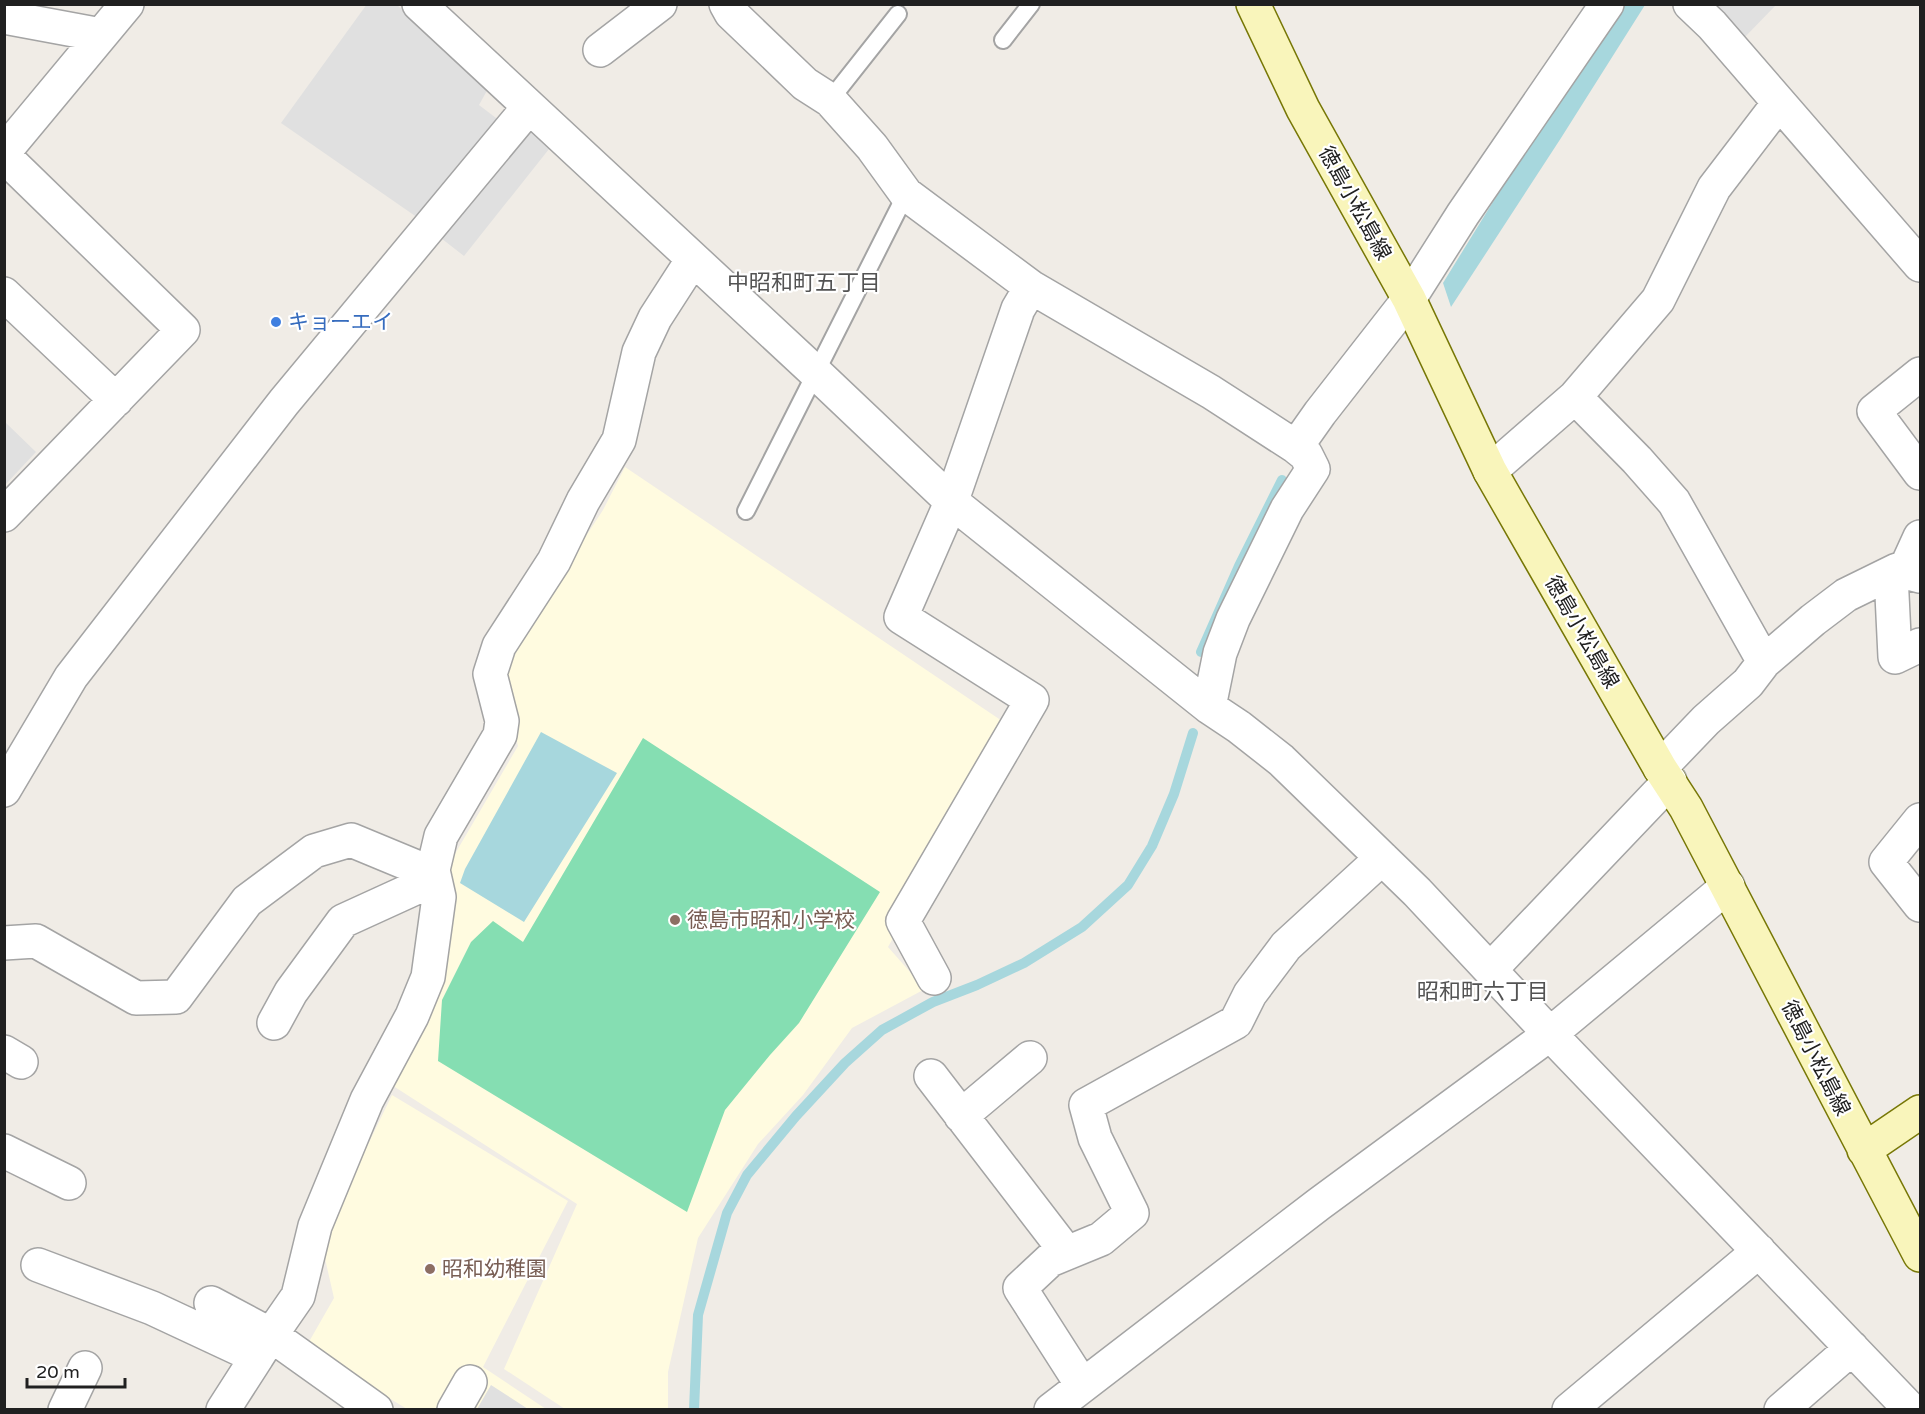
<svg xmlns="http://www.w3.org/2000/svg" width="1925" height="1414" viewBox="0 0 1925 1414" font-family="'Varela Round','Noto Sans JP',sans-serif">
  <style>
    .education { fill: #fffbe0 }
    .pitch { fill: #85deb2 }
    .parking { fill: #e0e0e0 }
    .water { fill: #a7d7dd }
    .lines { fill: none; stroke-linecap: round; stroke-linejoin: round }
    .stream { stroke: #a7d7dd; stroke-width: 10 }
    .lane-casing { stroke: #a4a4a4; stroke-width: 20 }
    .street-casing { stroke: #a4a4a4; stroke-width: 36 }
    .secondary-casing { stroke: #777706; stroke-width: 36 }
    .lane { stroke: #fff; stroke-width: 16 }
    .street { stroke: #fff; stroke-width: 33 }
    .secondary { stroke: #f9f5bb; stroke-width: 33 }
    .shop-dot { fill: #3f7fe0; stroke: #fff; stroke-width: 2 }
    .education-dot { fill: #8d6e63; stroke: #fff; stroke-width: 2 }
    .labels { text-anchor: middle; stroke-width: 4.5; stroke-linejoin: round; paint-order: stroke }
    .street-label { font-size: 21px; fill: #202020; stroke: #fff }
    .shop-label { font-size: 21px; fill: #366cbe; stroke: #fff; text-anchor: start }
    .education-label { font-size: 21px; fill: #785e54; stroke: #fff; text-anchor: start }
    .neighbourhood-label { font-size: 22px; fill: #535353; stroke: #fff }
  </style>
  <rect width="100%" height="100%" fill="#f0ece6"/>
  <!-- education -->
  <path class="education" d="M625 467 1011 727 888 947 925 989 852 1028 803 1095 758 1144 698 1238 668 1372V1409H565L504 1369 577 1204 387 1082 452 859 518 746 509 709 497 679 567 565 603 510Z
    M392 1095 568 1201 483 1367 546 1409H407L306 1347 334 1298 321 1241Z"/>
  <!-- pitch -->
  <path class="pitch" d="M643 738 880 892 799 1023 770 1055 725 1110 687 1212 438 1061 442 1000 471 942 493 921 523 942Z"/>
  <!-- parking -->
  <path class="parking" d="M367 4 397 5 489 87 479 105 500 121 421 220 281 123Z
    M1714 5H1776L1744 38Z
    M531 122 553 144 464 256 437 235Z
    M5 422 36 452 5 485H4Z
    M491 1385 528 1409H477Z"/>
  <!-- water -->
  <path class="water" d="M1621 5H1645L1561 138 1451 307 1443 283 1576 67Z
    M541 732 617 773 524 922 460 883 465 869Z"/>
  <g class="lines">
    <!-- stream -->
    <path class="stream" d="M1201 652 1239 566 1282 480
      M694 1410 698 1315 727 1213 747 1175 796 1116 845 1063 882 1030 933 1002 977 985 1024 963 1082 927 1128 885 1152 846 1174 794 1193 733"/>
    <defs>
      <path id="lane" d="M1003 40 1031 4
        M830 100 898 14
        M746 511 906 194"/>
      <path id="street" d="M419 4 816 373 952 502 1209 707 1239 727 1281 760 1417 892 1550 1034 1911 1410
        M726 4 731 13 805 84 830 100 872 147 906 194 1031 287 1211 392 1296 447
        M1690 4 1712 25 1920 265
        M4 17 101 35
        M600 50 660 4
        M4 152 127 4
        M4 156 183 330 4 515
        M4 294 116 400
        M1920 374 1874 411 1920 473
        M1575 397 1637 460 1674 502 1764 662
        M1490 471 1575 397 1658 300 1714 188 1779 103
        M1904 572 1920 537
        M1891 574 1895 657 1920 645
        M1209 707 1220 653 1233 619 1287 509 1313 469 1306 455 1296 447 1320 413 1409 299 1463 214 1607 4
        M1660 768 1706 720 1748 683 1764 662 1813 620 1846 595 1897 570 1920 576
        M4 790 71 677 284 402 529 107
        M1920 820 1886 862 1920 905
        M4 943 36 941 136 998 176 997 247 901 314 851 351 840 421 869 433 870
        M1490 970 1670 781
        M934 978 903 921 1032 700 901 617 952 500 1018 309 1031 287
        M274 1023 291 992 343 921 435 879
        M4 1052 21 1062
        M931 1076 1067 1253
        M961 1116 1030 1058
        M4 1151 69 1183
        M38 1265 152 1308 257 1357 271 1335 376 1410
        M211 1303 271 1335 298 1296 315 1226 367 1100 412 1016 428 977 439 897 433 870 441 836 500 735 502 721 490 674 499 646 554 561 583 501 619 440 639 352 655 318 693 259
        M1082 1385 1020 1288 1050 1260 1101 1239 1132 1213 1095 1138 1086 1105 1236 1022 1250 994 1286 946 1382 858
        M65 1410 85 1368
        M223 1410 257 1357
        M454 1410 470 1382
        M1051 1410 1319 1204 1550 1034 1728 886
        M1569 1410 1759 1251
        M1781 1410 1852 1348"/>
      <path id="secondary" d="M1253 4 1303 109 1409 299 1490 471 1660 768 1686 808 1920 1255
        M1864 1150 1920 1112"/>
    </defs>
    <!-- lane casing -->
    <use href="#lane" class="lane-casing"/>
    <!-- street casing -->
    <use href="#street" class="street-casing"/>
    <!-- secondary casing -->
    <use href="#secondary" class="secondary-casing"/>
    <!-- lane -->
    <use href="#lane" class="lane"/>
    <!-- street -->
    <use href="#street" class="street"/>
    <!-- secondary -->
    <use href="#secondary" class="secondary"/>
  </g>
  <!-- markers -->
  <circle class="shop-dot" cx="276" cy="322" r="6"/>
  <g class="education-dot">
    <circle cx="675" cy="920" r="6"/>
    <circle cx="430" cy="1269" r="6"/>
  </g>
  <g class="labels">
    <!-- street labels -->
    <g class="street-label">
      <text transform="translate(1355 203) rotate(61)" y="7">徳島小松島線</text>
      <text transform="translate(1582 632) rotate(60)" y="7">徳島小松島線</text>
      <text transform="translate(1816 1058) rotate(63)" y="7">徳島小松島線</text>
    </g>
    <!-- shop labels -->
    <g class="shop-label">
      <text x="288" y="329">キョーエイ</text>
    </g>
    <!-- education labels -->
    <g class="education-label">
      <text x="687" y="927">徳島市昭和小学校</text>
      <text x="442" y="1276">昭和幼稚園</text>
    </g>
    <!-- neighbourhood labels -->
    <g class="neighbourhood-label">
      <text x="804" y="290">中昭和町五丁目</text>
      <text x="1483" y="999">昭和町六丁目</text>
    </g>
  </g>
  <!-- border -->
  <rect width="1925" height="1414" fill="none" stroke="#202020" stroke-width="12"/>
  <!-- scale -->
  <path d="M27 1378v9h98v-9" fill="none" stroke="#202020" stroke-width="3"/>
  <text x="36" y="1378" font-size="18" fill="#202020" stroke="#ffffff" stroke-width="4.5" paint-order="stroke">20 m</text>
</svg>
